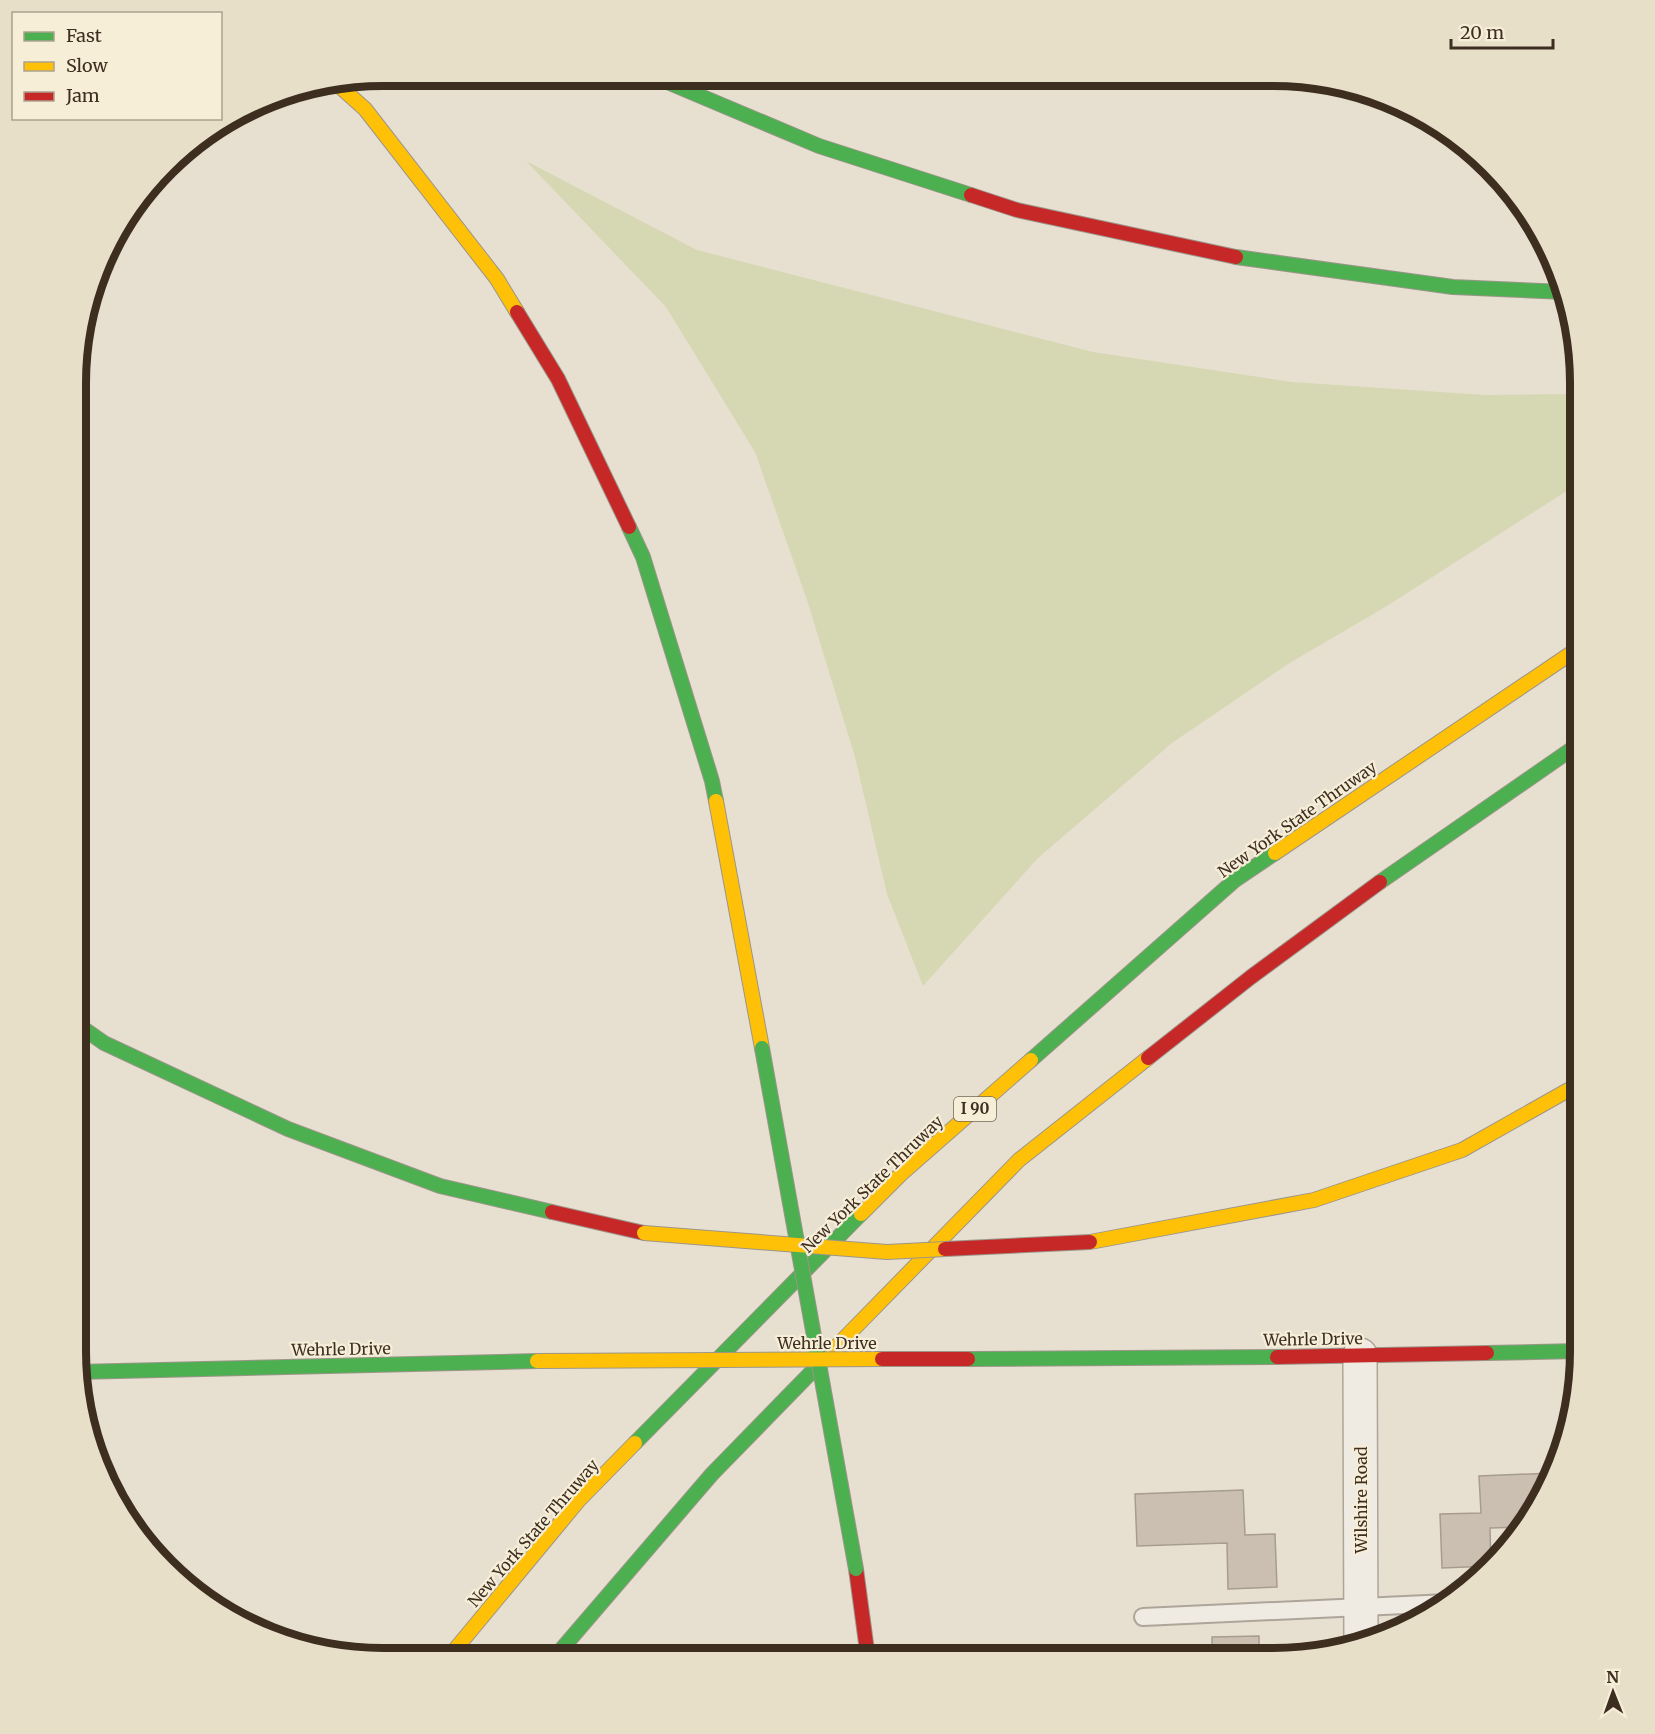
<svg xmlns="http://www.w3.org/2000/svg" width="1655" height="1734" viewBox="0 0 1655 1734" font-family="Merriweather,serif">
  <style>
    .green { fill: #d6d7b3 }
    .building { fill: #cbbfb2; stroke: #a89c90; stroke-width: 1.5 }
    .lines { fill: none; stroke-linecap: round; stroke-linejoin: round }
    .lane-casing { stroke: #ada599; stroke-width: 20 }
    .street-casing { stroke: #ada599; stroke-width: 36 }
    .fast-casing { stroke: #9c958a; stroke-width: 16 }
    .slow-casing { stroke: #9c958a; stroke-width: 16 }
    .jam-casing { stroke: #9c958a; stroke-width: 16 }
    .lane { stroke: #efebe3; stroke-width: 16 }
    .street { stroke: #efebe3; stroke-width: 33 }
    .fast { stroke: #4caf50; stroke-width: 14 }
    .slow { stroke: #ffc107; stroke-width: 14 }
    .jam { stroke: #c62828; stroke-width: 14 }
    .fast-bridge-casing { stroke: #9c958a; stroke-width: 16; stroke-linecap: butt }
    .slow-bridge-casing { stroke: #9c958a; stroke-width: 16; stroke-linecap: butt }
    .jam-bridge-casing { stroke: #9c958a; stroke-width: 16; stroke-linecap: butt }
    .fast-bridge { stroke: #4caf50; stroke-width: 14 }
    .slow-bridge { stroke: #ffc107; stroke-width: 14 }
    .jam-bridge { stroke: #c62828; stroke-width: 14 }
    .labels { text-anchor: middle; stroke-width: 4.5; stroke-linejoin: round; paint-order: stroke }
    .shield { fill: #f7eed8; stroke: #756857; stroke-width: 1.5 }
    .shield-label { font-size: 15px; font-weight: bold; fill: #3d2e20 }
    .street-label { font-size: 16px; fill: #3d2e20; stroke: #f7eed8 }
    .rim { fill: none; stroke: #3d2e20; stroke-width: 8 }
  </style>
  <rect width="100%" height="100%" fill="#e7e0d1"/>
  <!-- green -->
  <path class="green" d="M526 161 697 250 1093 352 1292 382 1485 395 1579 394V483L1387 606 1288 664 1172 743 1038 858 923 986 887 894 855 757 807 600 755 452 666 307Z"/>
  <!-- building -->
  <path class="building" d="M1552 1473 1539 1505 1524 1527 1490 1528 1491 1566 1442 1568 1440 1514 1481 1513 1479 1476Z
    M1243 1490 1245 1535 1275 1534 1277 1587 1228 1589 1227 1543 1137 1546 1135 1494Z
    M1259 1636V1658H1212V1637Z"/>
  <g class="lines">
    <defs>
      <path id="lane" d="M1143 1617 1448 1603"/>
      <path id="street" d="M1360 1355 1361 1645"/>
      <path id="fast" d="M653 76 819 146 971 195
        M1236 257 1453 287 1565 292
        M629 527 643 557 712 781 716 801
        M1380 882 1579 744
        M77 1024 104 1043 288 1129 440 1186 552 1212
        M1031 1060 1235 880 1275 853
        M1487 1353 1579 1351
        M968 1359 1277 1357
        M76 1372 537 1361
        M635 1443 861 1214
        M554 1658 712 1474 833 1350"/>
      <path id="slow" d="M336 83 365 109 497 279 517 312
        M716 801 762 1048
        M1275 853 1579 648
        M861 1214 901 1174 1031 1060
        M1090 1242 1314 1200 1462 1150 1579 1084
        M833 1350 1019 1160 1148 1058
        M448 1658 579 1500 635 1443"/>
      <path id="jam" d="M971 195 1017 210 1236 257
        M517 312 558 379 629 527
        M1148 1058 1251 977 1380 882
        M552 1212 644 1233
        M1277 1357 1487 1353
        M856 1569 868 1658"/>
    </defs>
    <!-- lane casing -->
    <use href="#lane" class="lane-casing"/>
    <!-- street casing -->
    <use href="#street" class="street-casing"/>
    <!-- fast casing -->
    <use href="#fast" class="fast-casing"/>
    <!-- slow casing -->
    <use href="#slow" class="slow-casing"/>
    <!-- jam casing -->
    <use href="#jam" class="jam-casing"/>
    <!-- lane -->
    <use href="#lane" class="lane"/>
    <!-- street -->
    <use href="#street" class="street"/>
    <!-- fast -->
    <use href="#fast" class="fast"/>
    <!-- slow -->
    <use href="#slow" class="slow"/>
    <!-- jam -->
    <use href="#jam" class="jam"/>
    <defs>
      <path id="fast-bridge" d="M762 1048 856 1569"/>
      <path id="slow-bridge" d="M644 1233 887 1252 945 1249
        M537 1361 882 1359"/>
      <path id="jam-bridge" d="M945 1249 1090 1242
        M882 1359H968"/>
    </defs>
    <!-- fast-bridge casing -->
    <use href="#fast-bridge" class="fast-bridge-casing"/>
    <!-- slow-bridge casing -->
    <use href="#slow-bridge" class="slow-bridge-casing"/>
    <!-- jam-bridge casing -->
    <use href="#jam-bridge" class="jam-bridge-casing"/>
    <!-- fast-bridge -->
    <use href="#fast-bridge" class="fast-bridge"/>
    <!-- slow-bridge -->
    <use href="#slow-bridge" class="slow-bridge"/>
    <!-- jam-bridge -->
    <use href="#jam-bridge" class="jam-bridge"/>
  </g>
  <g class="labels">
    <!-- shield labels -->
    <rect class="shield" x="954" y="1097" width="42" height="24" rx="4.5"/>
    <g class="shield-label">
      <text x="975" y="1114">I 90</text>
    </g>
    <!-- street labels -->
    <g class="street-label">
      <text transform="translate(1297 819) rotate(-35)" y="6">New York State Thruway</text>
      <text transform="translate(872 1184) rotate(-44)" y="6">New York State Thruway</text>
      <text transform="translate(1313 1339) rotate(-1)" y="6">Wehrle Drive</text>
      <text x="827" y="1349">Wehrle Drive</text>
      <text transform="translate(341 1349) rotate(-1)" y="6">Wehrle Drive</text>
      <text transform="translate(1361 1500) rotate(-90)" y="6">Wilshire Road</text>
      <text transform="translate(533 1533) rotate(-49)" y="6">New York State Thruway</text>
    </g>
  </g>
  <!-- crop -->
  <path d="M0 0H1655V1734H0ZM383 86H1273A297 297 0 0 1 1570 383V1351A297 297 0 0 1 1273 1648H383A297 297 0 0 1 86 1351V383A297 297 0 0 1 383 86Z" fill="#e8dfc9" fill-rule="evenodd"/>
  <path class="rim" d="M383 86H1273A297 297 0 0 1 1570 383V1351A297 297 0 0 1 1273 1648H383A297 297 0 0 1 86 1351V383A297 297 0 0 1 383 86Z"/>
  <!-- legend -->
  <rect x="12" y="12" width="210" height="108" fill="#f7eed8" stroke="#ada18e" stroke-width="1.5"/>
  <rect x="24" y="32" width="30" height="9" fill="#4caf50" stroke="#ada18e" stroke-width="1.5"/>
  <text x="66" y="42" font-size="18" fill="#3d2e20">Fast</text>
  <rect x="24" y="62" width="30" height="9" fill="#ffc107" stroke="#ada18e" stroke-width="1.5"/>
  <text x="66" y="72" font-size="18" fill="#3d2e20">Slow</text>
  <rect x="24" y="92" width="30" height="9" fill="#c62828" stroke="#ada18e" stroke-width="1.5"/>
  <text x="66" y="102" font-size="18" fill="#3d2e20">Jam</text>
  <!-- north arrow -->
  <g transform="translate(1613 1692) rotate(359)" stroke="#f7eed8" stroke-width="4.5" paint-order="stroke">
  <path d="M0-4.5L10 22L0 15L-10 22Z" fill="#3d2e20"/>
  <text y="-9" font-size="16" font-weight="bold" text-anchor="middle" fill="#3d2e20">N</text>
  </g>
  <!-- scale -->
  <path d="M1451 39v9h102v-9" fill="none" stroke="#3d2e20" stroke-width="3"/>
  <text x="1460" y="39" font-size="18" fill="#3d2e20" stroke="#f7eed8" stroke-width="4.5" paint-order="stroke">20 m</text>
</svg>
